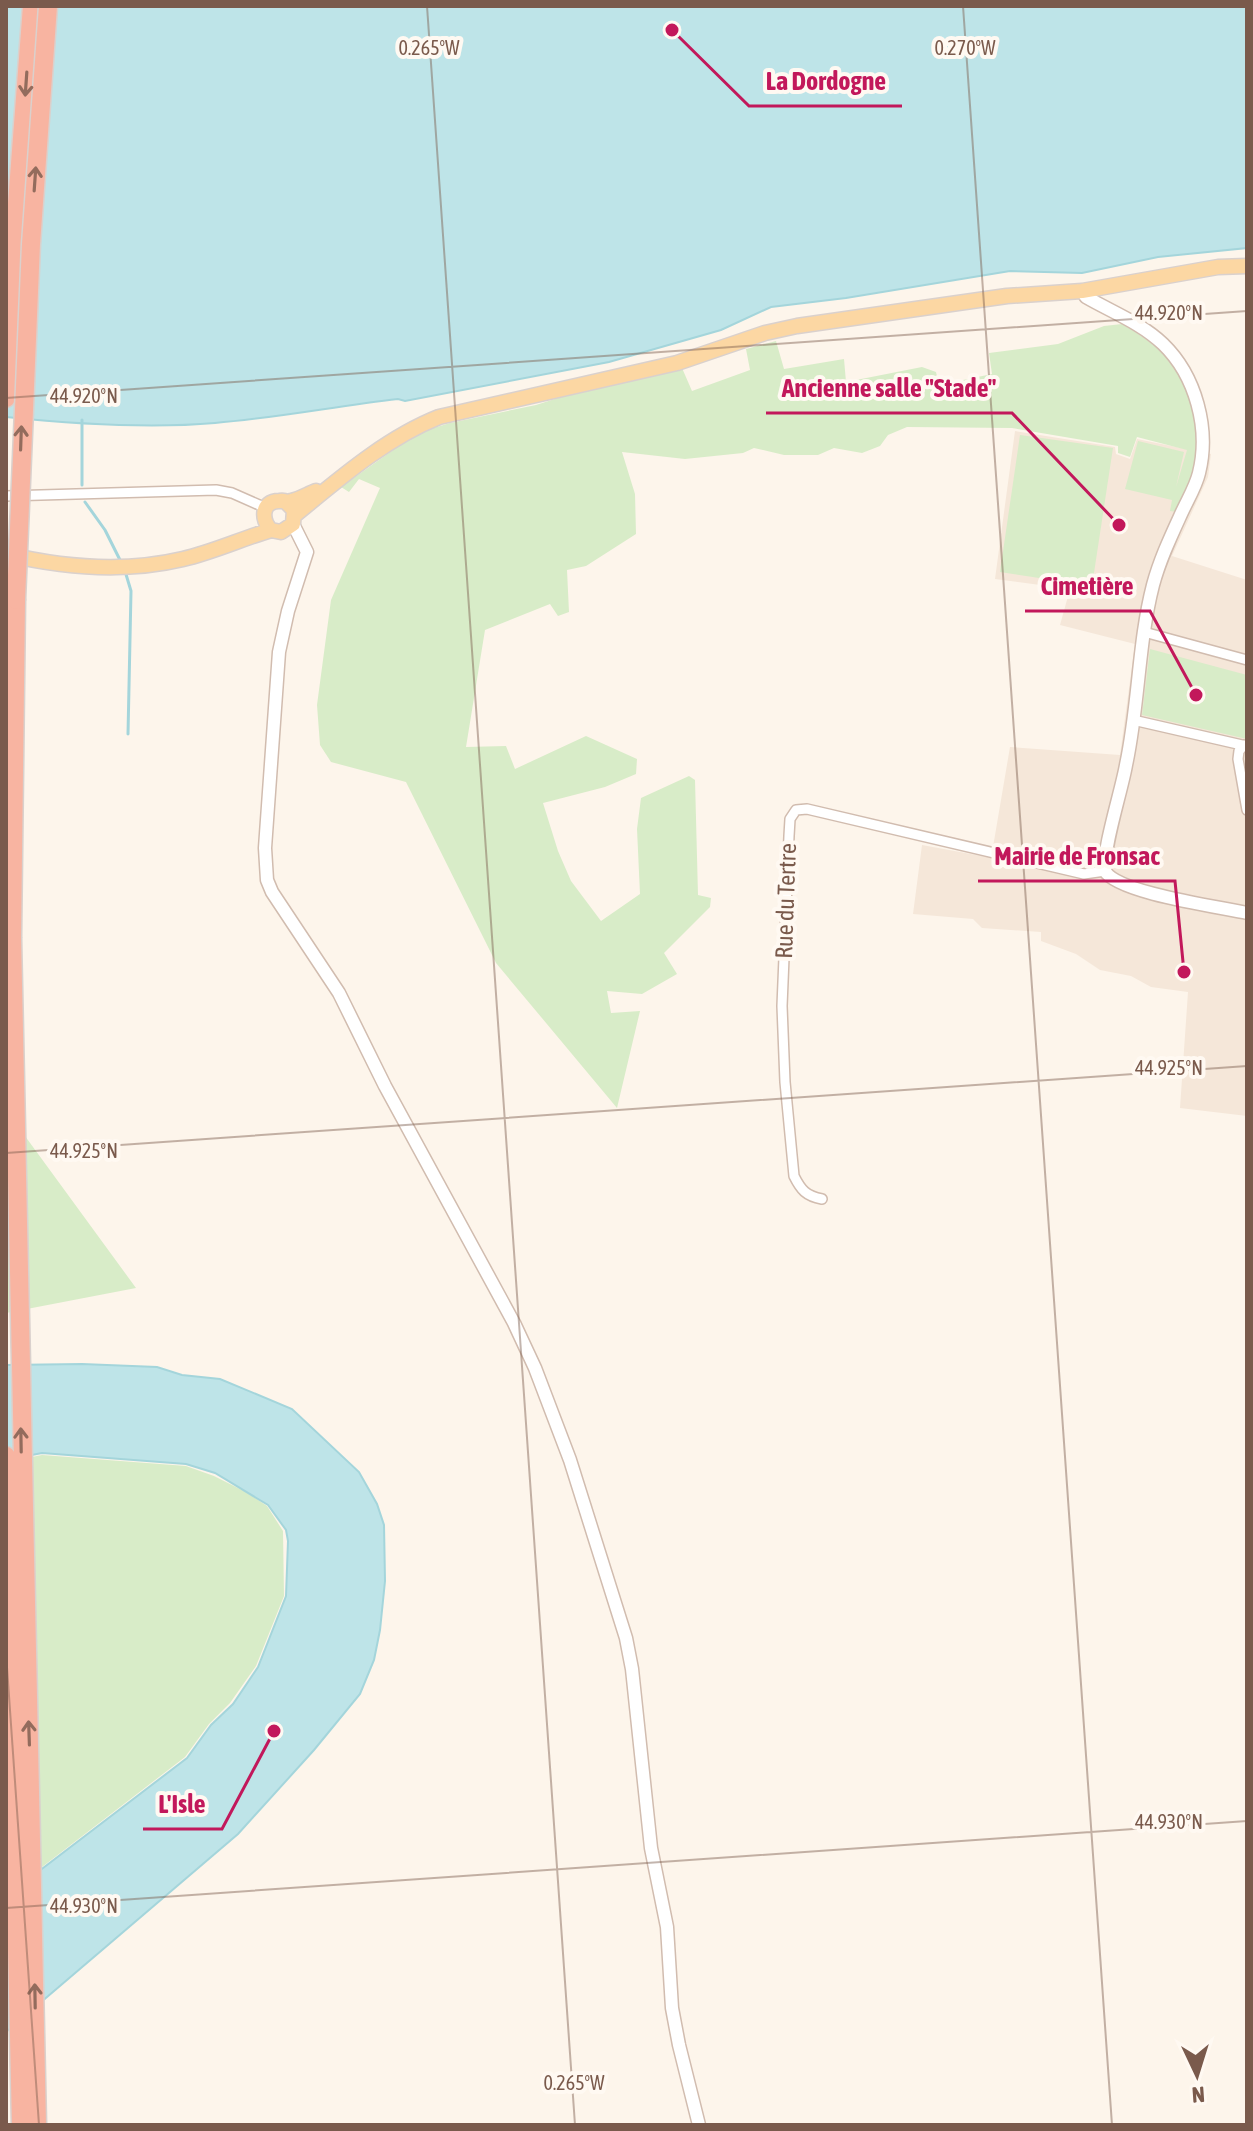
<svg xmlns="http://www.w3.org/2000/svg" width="1253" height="2131" viewBox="0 0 1253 2131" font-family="'Asap Condensed',sans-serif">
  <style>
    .residential { fill: #f5e7d9 }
    .green { fill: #d8ecc8 }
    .water { fill: #bee4e8; stroke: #a4d5db; stroke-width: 2 }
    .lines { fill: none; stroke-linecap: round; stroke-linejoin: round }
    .stream { stroke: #a4d5db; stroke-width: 3 }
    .minor-casing { stroke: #d1bcaf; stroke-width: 12 }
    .tertiary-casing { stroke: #d1bcaf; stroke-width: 15 }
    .primary-casing { stroke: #dad1cd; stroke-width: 17 }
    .motorway-casing { stroke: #dad1cd; stroke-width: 21 }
    .minor { stroke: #fff; stroke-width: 9 }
    .tertiary { stroke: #fff; stroke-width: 12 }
    .primary { stroke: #fcd7a3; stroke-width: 14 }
    .motorway { stroke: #f8b4a1; stroke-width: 18 }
    .motorway-bridge-casing { stroke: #dad1cd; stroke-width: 21; stroke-linecap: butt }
    .motorway-bridge { stroke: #f8b4a1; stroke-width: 18 }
    .oneway { stroke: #936c5d }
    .ticks { fill: none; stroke: #7a5a4c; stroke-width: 2; stroke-opacity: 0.45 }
    .labels { text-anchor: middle; stroke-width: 8; stroke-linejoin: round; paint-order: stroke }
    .street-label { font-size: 24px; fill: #7a5a4c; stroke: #fff9f2 }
    .ticks-label { font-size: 20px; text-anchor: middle; fill: #7a5a4c; stroke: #fff9f2; stroke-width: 8; stroke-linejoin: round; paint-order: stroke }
    .leader { fill: none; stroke: #c2185b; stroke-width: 3 }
    .callout-dot { fill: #c2185b; stroke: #fff9f2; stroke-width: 3 }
    .callout-label { font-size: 26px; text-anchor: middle; font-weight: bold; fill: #c2185b; stroke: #fff9f2; stroke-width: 8; stroke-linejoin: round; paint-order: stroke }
  </style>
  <rect width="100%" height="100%" fill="#fdf5eb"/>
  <!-- residential -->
  <path class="residential" d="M1015 431 1115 447 1116 454 1130 459 1137 439 1211 454 1208 477 1172 556 1247 580V1116L1180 1108 1188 992 1151 987 1131 976 1100 970 1076 954 1041 941V932L982 928 973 919 913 914 922 845 987 857 993 847 1010 747 1120 755 1135 644 1060 625 1070 589 995 579Z"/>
  <!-- green -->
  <path class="green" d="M1122 324C1168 351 1193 375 1196 430 1198 447 1197 462 1192 479 1188 490 1182 501 1177 512L1170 511 1172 500 1125 489 1138 441 1184 452 1176 487 1187 450 1137 437 1130 457 1118 453V446L1012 428 907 427 888 435 880 446 862 453 834 448 818 455H784L754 448 743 453 685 459 622 452 635 494 636 534 586 566 567 570 569 612 558 616 550 604 485 630 466 747 506 746 515 769 586 736 637 759 636 774 605 787 543 803 558 851 571 881 601 921 640 894 637 829 641 798 689 776 695 780 698 895 711 898 710 907 664 953 677 974 642 994 607 991 611 1013 640 1011 617 1108 496 963 406 782 331 762 320 745 317 705 331 600 380 488 359 479 349 492 341 487 417 433 450 423 536 405 583 390 682 368 692 391 750 370 746 349 776 341 784 369 844 359 846 382 922 367 936 372 939 385 992 374 989 353 1058 344 1104 326Z
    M1020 435 1113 448 1092 586 1000 572Z
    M1150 649 1247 675V739L1142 715Z
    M6 1110 136 1288 6 1313Z
    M42 1455 186 1466 214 1476 246 1492 267 1506 283 1531 284 1596 256 1666 230 1703 209 1724 185 1757 29 1877 6 1902V1462Z"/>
  <!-- water -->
  <path class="water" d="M6 6H1247V248L1158 257 1082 273 1010 271 846 298 771 307 721 330 609 362 405 401 398 399C337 406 276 418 215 423 146 429 74 424 6 417Z
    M82 1364 157 1367 182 1375 220 1379 292 1409 359 1472 377 1504 384 1525 385 1581 380 1630 374 1660 360 1694 314 1750 238 1834 6 2032V1905L30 1878 187 1758 211 1725 233 1704 258 1667 286 1596 288 1541 286 1530 268 1505 215 1473 186 1464 42 1453 6 1460V1365Z"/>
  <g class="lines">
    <!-- stream -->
    <path class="stream" d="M82 485V420
      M85 502 105 530 122 564
      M125 571 131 591 128 734"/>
    <defs>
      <path id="minor" d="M6 496 216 490 232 493 266 508
        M1144 632 1247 660
        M1133 720 1242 745
        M1244 745 1239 751 1238 759 1247 810
        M822 1199C806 1196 801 1190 794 1176L785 1082 782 1006 789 836 790 819 796 810 807 809 1084 874 1105 871"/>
      <path id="tertiary" d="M1082 291 1086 297C1112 312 1141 323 1163 344 1196 376 1210 429 1199 473 1196 486 1188 499 1182 512 1171 536 1160 559 1153 585 1138 643 1139 705 1126 765 1122 789 1102 851 1105 871 1117 893 1220 907 1247 913
        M293 524 307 552 288 611 279 652 265 848 267 880 272 892 339 993 385 1086 514 1323 535 1368 570 1460 626 1638 632 1669 651 1848 667 1927 672 2008 679 2045 699 2125"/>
      <path id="primary" d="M287 503 294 510 293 524 281 532 271 530C261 520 261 501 279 501 291 500 280 504 291 501 300 499 308 494 316 491
        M295 515C339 479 386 438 439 417L677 363 765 333 797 326 1007 296 1082 291 1218 267 1247 266
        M6 554C65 568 124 573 183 559 213 552 241 539 271 530"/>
      <path id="motorway" d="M6 398 14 243 32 6
        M16 600 12 938 37 2125
        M6 1456 21 2125"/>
    </defs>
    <!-- minor casing -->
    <use href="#minor" class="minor-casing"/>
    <!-- tertiary casing -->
    <use href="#tertiary" class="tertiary-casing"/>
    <!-- primary casing -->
    <use href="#primary" class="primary-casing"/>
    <!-- motorway casing -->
    <use href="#motorway" class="motorway-casing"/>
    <!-- minor -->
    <use href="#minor" class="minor"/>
    <!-- tertiary -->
    <use href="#tertiary" class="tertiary"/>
    <!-- primary -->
    <use href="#primary" class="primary"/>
    <!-- motorway -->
    <use href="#motorway" class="motorway"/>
    <defs>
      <path id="motorway-bridge" d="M16 600 31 244 48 6"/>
    </defs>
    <!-- motorway-bridge casing -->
    <use href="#motorway-bridge" class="motorway-bridge-casing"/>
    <!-- motorway-bridge -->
    <use href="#motorway-bridge" class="motorway-bridge"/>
  </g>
  <!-- one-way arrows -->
  <defs><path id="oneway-shaft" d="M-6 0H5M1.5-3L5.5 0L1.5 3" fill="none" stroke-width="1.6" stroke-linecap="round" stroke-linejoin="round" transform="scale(2)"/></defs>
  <g class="oneway">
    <use href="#oneway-shaft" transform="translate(26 84) rotate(94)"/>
    <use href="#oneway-shaft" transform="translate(35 179) rotate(-86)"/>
    <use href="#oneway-shaft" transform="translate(21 438) rotate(-88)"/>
    <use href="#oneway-shaft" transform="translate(21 1440) rotate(-91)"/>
    <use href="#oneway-shaft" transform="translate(29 1733) rotate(-92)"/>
    <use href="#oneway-shaft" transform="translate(35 1996) rotate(-91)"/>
  </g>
  <!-- ticks -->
  <path class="ticks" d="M427 6 575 2125M963 6 1112 2125M6 398 1247 311M6 1153 1247 1066M6 1653 39 2125M6 1908 1247 1821"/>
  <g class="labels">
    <!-- street labels -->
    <g class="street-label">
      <text transform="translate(786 901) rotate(-88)" y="8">Rue du Tertre</text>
    </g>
  </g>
  <g class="ticks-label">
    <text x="429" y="55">0.265°W</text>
    <text x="965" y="55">0.270°W</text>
    <text x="1169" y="320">44.920°N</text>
    <text x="84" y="403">44.920°N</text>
    <text x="1169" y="1075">44.925°N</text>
    <text x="84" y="1158">44.925°N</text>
    <text x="1169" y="1829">44.930°N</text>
    <text x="84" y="1913">44.930°N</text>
    <text x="574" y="2090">0.265°W</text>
  </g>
  <!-- callouts -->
  <path class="leader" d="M672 30L749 106H902M1119 525L1012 413H766M1196 695L1150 611H1025M1184 972L1175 881H978M274 1731L222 1829H143"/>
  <g class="callout-dot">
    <circle cx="672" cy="30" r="8"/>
    <circle cx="1119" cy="525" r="8"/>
    <circle cx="1196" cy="695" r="8"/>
    <circle cx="1184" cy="972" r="8"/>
    <circle cx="274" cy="1731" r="8"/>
  </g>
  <g class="callout-label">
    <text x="826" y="90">La Dordogne</text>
    <text x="889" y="397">Ancienne salle "Stade"</text>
    <text x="1087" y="595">Cimetière</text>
    <text x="1077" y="865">Mairie de Fronsac</text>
    <text x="182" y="1813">L'Isle</text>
  </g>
  <!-- border -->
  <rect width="1253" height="2131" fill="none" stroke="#7a5a4c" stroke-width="16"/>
  <!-- north arrow -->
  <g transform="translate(1197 2075) rotate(176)" stroke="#fff9f2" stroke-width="6" paint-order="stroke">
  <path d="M0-6L14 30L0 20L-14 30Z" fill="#7a5a4c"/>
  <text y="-12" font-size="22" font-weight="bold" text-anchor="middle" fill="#7a5a4c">N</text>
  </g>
</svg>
